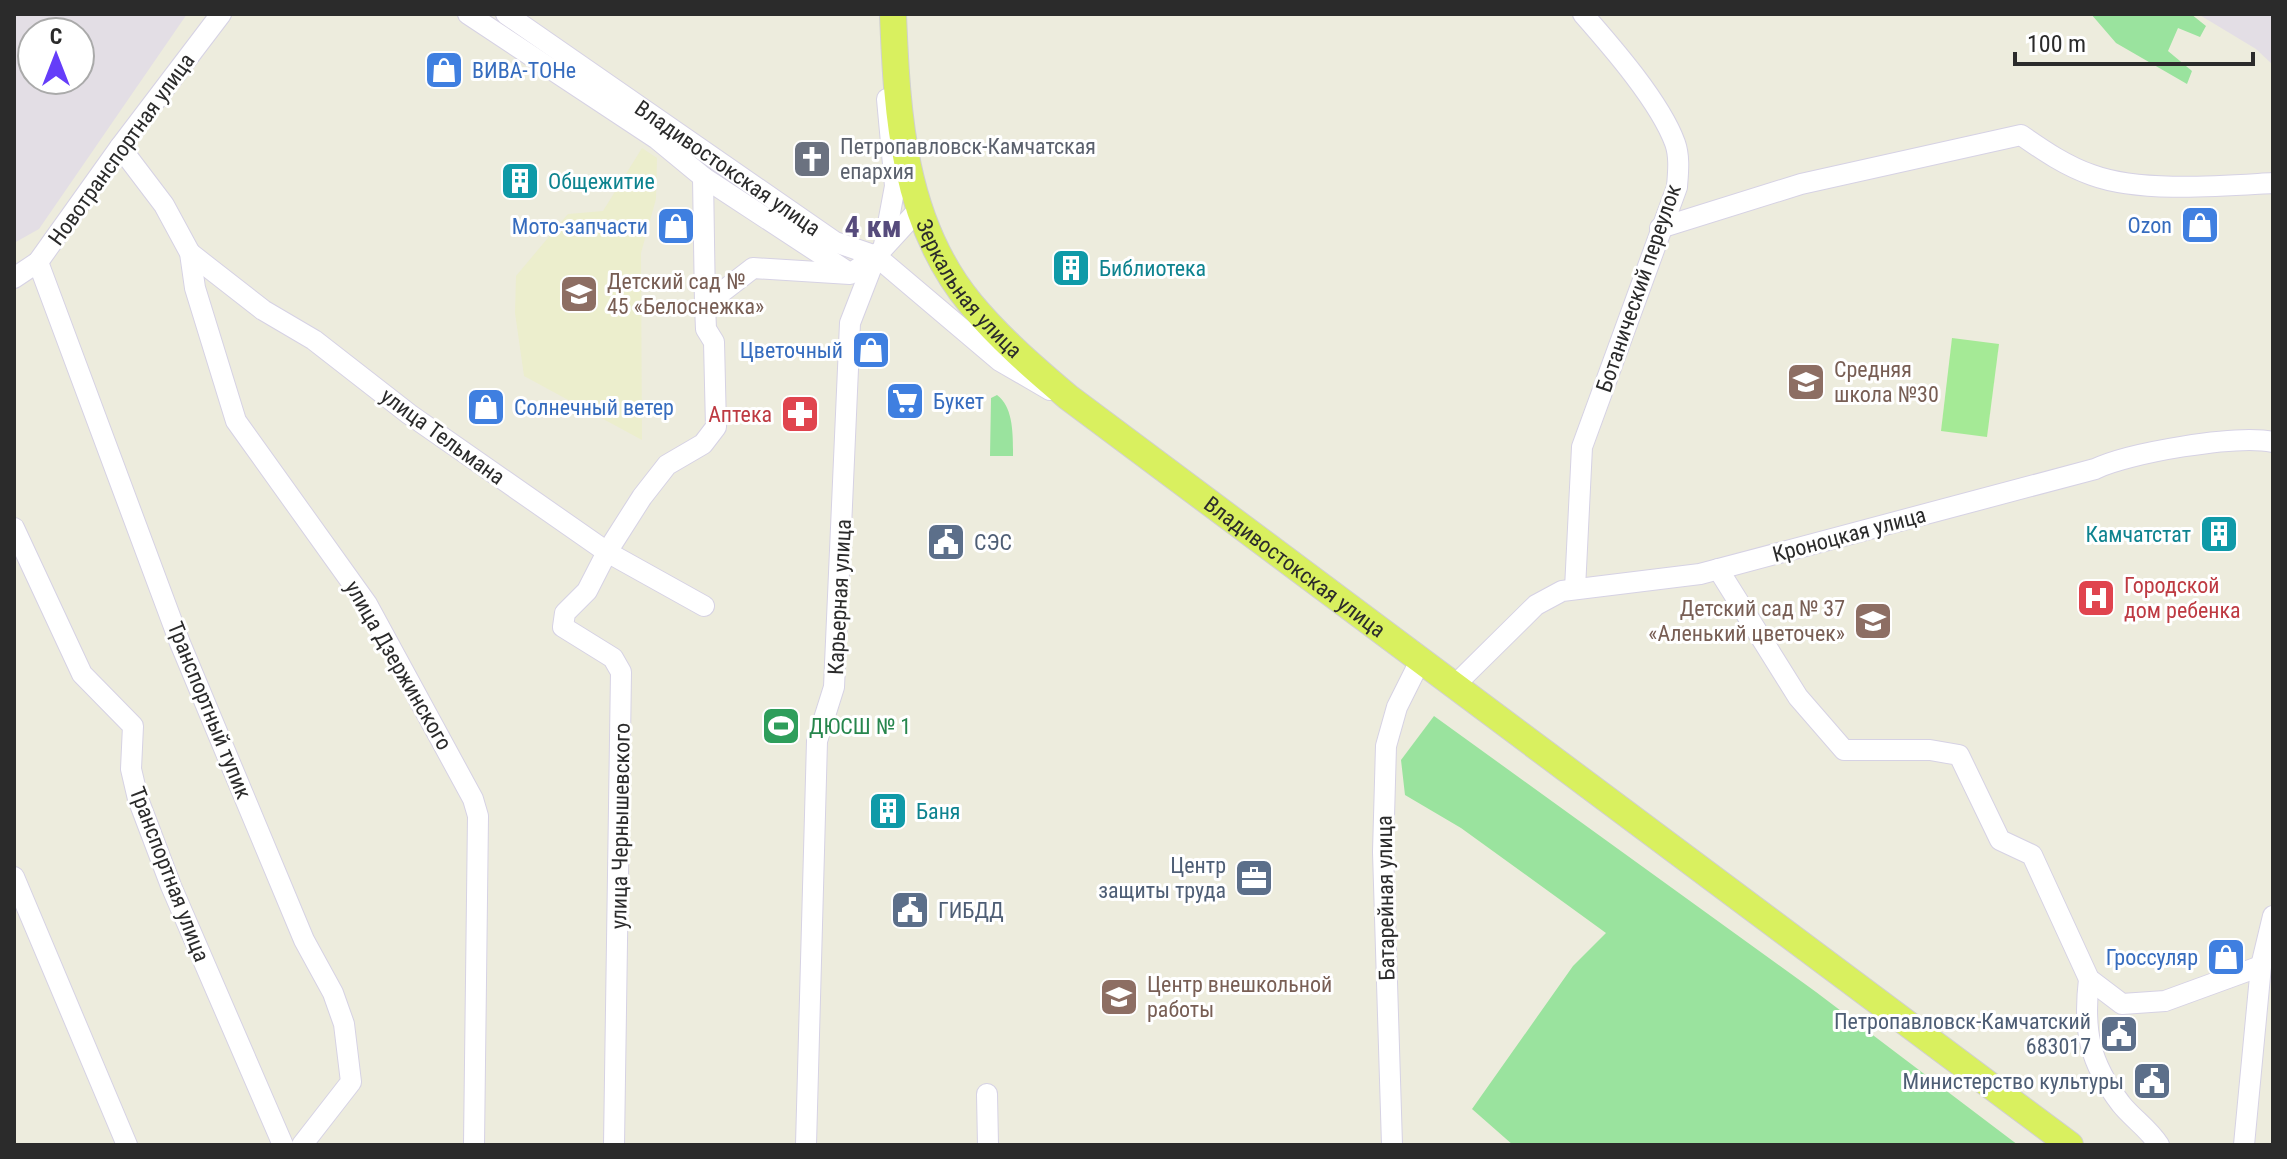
<svg xmlns="http://www.w3.org/2000/svg" width="2287" height="1159" viewBox="0 0 2287 1159" font-family="'Roboto Condensed',sans-serif">
  <style>
    .industrial { fill: #e3dee5; fill-rule: evenodd }
    .education { fill: #eceecd }
    .green { fill: #9ae39e }
    .pitch { fill: #a5ea96 }
    .lines { fill: none; stroke-linecap: round; stroke-linejoin: round }
    .minor-casing { stroke: #d6d2e4; stroke-width: 22 }
    .major-casing { stroke: #d0d0d0; stroke-width: 28 }
    .minor { stroke: #fff; stroke-width: 20 }
    .major { stroke: #d9f05f; stroke-width: 26 }
    .labels { text-anchor: middle; stroke-width: 6; stroke-linejoin: round; paint-order: stroke }
    .shop-label { font-size: 22px; fill: #366cbe; stroke: #fff; text-anchor: end }
    .worship-label { font-size: 22px; fill: #5b616d; stroke: #fff; text-anchor: start }
    .street-label { font-size: 22px; fill: #2b2b2b; stroke: #fff }
    .culture-label { font-size: 22px; fill: #0d838f; stroke: #fff; text-anchor: start }
    .education-label { font-size: 22px; fill: #785e54; stroke: #fff; text-anchor: start }
    .health-label { font-size: 22px; fill: #be3a42; stroke: #fff; text-anchor: end }
    .service-label { font-size: 22px; fill: #4e5e75; stroke: #fff; text-anchor: end }
    .leisure-label { font-size: 22px; fill: #27864d; stroke: #fff; text-anchor: start }
    .district-label { font-size: 30px; font-weight: bold; fill: #564b7c; stroke: #fff }
  </style>
  <rect width="100%" height="100%" fill="#edecdd"/>
  <!-- industrial -->
  <path class="industrial" d="M14 14H187L39 229 14 243ZM32 32H80V80H32Z
    M2198 14H2273V65L2256 49Z"/>
  <!-- education -->
  <path class="education" d="M642 148 657 158 656 199 641 253 642 440 524 376 515 313 516 276 568 214 603 211Z"/>
  <!-- green -->
  <path class="green" d="M2091 14H2191L2206 26 2200 37 2178 28 2168 51 2192 71 2187 84 2116 43Z
    M997 395C1014 407 1013 437 1013 456H990L991 398Z
    M1434 716 1816 992 2018 1145H1513L1472 1109 1573 966 1606 933 1461 828 1405 795 1401 760Z"/>
  <!-- pitch -->
  <path class="pitch" d="M1952 338 1999 344 1987 437 1941 431Z"/>
  <g class="lines">
    <defs>
      <g id="minor">
        <path d="M468 14 657 139 703 177 845 270"/>
        <path id="s1" d="M506 14 835 242 876 256 1000 361 1050 390"/>
        <path d="M120 147 164 205 190 253 195 288 236 421 367 604 473 799 478 816 474 1145"/>
        <path d="M703 177 705 305"/>
        <path d="M1660 228 1801 184 2021 135C2044 151 2066 166 2092 175 2141 193 2221 186 2273 183"/>
        <path d="M884 245 895 186 887 99"/>
        <path d="M190 253 263 310 314 340 409 414 607 552 704 606"/>
        <path d="M38 262 180 643 304 940 333 993 344 1024 351 1082 302 1145"/>
        <path d="M14 278 38 262 120 147 221 14"/>
        <path d="M14 528 82 674 133 726 131 769 138 799 171 886 283 1145"/>
        <path d="M1718 569 1798 697 1844 750H1930L1959 755 2000 840 2032 855 2089 979 2122 1004 2165 1001 2261 966"/>
        <path d="M1575 589 1582 447 1677 187C1678 173 1680 157 1675 143 1660 102 1612 47 1583 14"/>
        <path d="M1456 684 1536 605 1562 591 1700 574 2095 469C2128 453 2237 434 2273 442"/>
        <path d="M14 877 127 1145"/>
        <path d="M2089 979C2083 1030 2089 1062 2121 1104 2133 1119 2148 1128 2159 1145"/>
        <path d="M987 1094 988 1145"/>
        <path d="M614 1145 621 672 613 658 563 627 565 613 587 591 607 552 642 497 667 465 703 444 716 427 714 342 706 329 705 305 753 268 850 274 876 256"/>
        <path d="M806 1145 817 741 834 687 850 323 876 256 919 209"/>
        <path d="M1392 1145 1383 852 1386 746 1397 707 1421 659"/>
        <path d="M2244 1145 2261 966 2273 916"/>
      </g>
      <g id="major">
        <path id="s2" d="M893 14C897 115 903 222 971 304 1000 339 1034 368 1068 397L2070 1145"/>
      </g>
    </defs>
    <!-- minor casing -->
    <use href="#minor" class="minor-casing"/>
    <!-- major casing -->
    <use href="#major" class="major-casing"/>
    <!-- minor -->
    <use href="#minor" class="minor"/>
    <!-- major -->
    <use href="#major" class="major"/>
  </g>
  <!-- icons -->
  <defs>
    <symbol id="shop-square" viewBox="-11 -11 22 22"><rect x="-9" y="-9" width="18" height="18" rx="4" fill="#3f7fe0" stroke="#fff"/><path d="M-5-2.5h2.3a2.7 3.5 0 0 1 5.4 0H5L5.5 6h-11ZM-1.5-2.5h3a1.5 2.3 0 0 0-3 0Z" fill="#fff"/></symbol>
    <symbol id="church-square" viewBox="-11 -11 22 22"><rect x="-9" y="-9" width="18" height="18" rx="4" fill="#6b7280" stroke="#fff"/><path d="M-1.2-6h2.4v3.5h3.3v2.4h-3.3V6h-2.4V-.1h-3.3v-2.4h3.3Z" fill="#fff"/></symbol>
    <symbol id="building-square" viewBox="-11 -11 22 22"><rect x="-9" y="-9" width="18" height="18" rx="4" fill="#0f9aa8" stroke="#fff"/><path d="M-4-6H4V6H1V3H-1V6H-4ZM-2.5-4.3h1.7v1.8h-1.7ZM.8-4.3h1.7v1.8H.8ZM-2.5-1h1.7V.8h-1.7ZM.8-1h1.7V.8H.8Z" fill="#fff"/></symbol>
    <symbol id="school-square" viewBox="-11 -11 22 22"><rect x="-9" y="-9" width="18" height="18" rx="4" fill="#8d6e63" stroke="#fff"/><path d="M0-5L7-2L0 1L-7-2ZM-4 1L0 2.5L4 1V4Q0 6-4 4Z" fill="#fff"/></symbol>
    <symbol id="supermarket-square" viewBox="-11 -11 22 22"><rect x="-9" y="-9" width="18" height="18" rx="4" fill="#3f7fe0" stroke="#fff"/><path d="M-6-5.5h2.5l.6 2H6L4.5 2H-2.5L-4.4-4H-6ZM-1.5 3.2a1.3 1.3 0 1 0 .1 0ZM3 3.2a1.3 1.3 0 1 0 .1 0Z" fill="#fff"/></symbol>
    <symbol id="pharmacy-square" viewBox="-11 -11 22 22"><rect x="-9" y="-9" width="18" height="18" rx="4" fill="#e0444e" stroke="#fff"/><path d="M-2-6h4v4h4v4h-4v4h-4v-4h-4v-4h4Z" fill="#fff"/></symbol>
    <symbol id="civic-square" viewBox="-11 -11 22 22"><rect x="-9" y="-9" width="18" height="18" rx="4" fill="#5c6f8a" stroke="#fff"/><path d="M-.6-6.5H3V-4.5H.6V-3L4-1V1h2V6H-6V1h2V-1L-.6-3ZM-1.2 2.5V6h2.4V2.5Z" fill="#fff"/></symbol>
    <symbol id="hospital-square" viewBox="-11 -11 22 22"><rect x="-9" y="-9" width="18" height="18" rx="4" fill="#e0444e" stroke="#fff"/><path d="M-5-5h3v3.5h4V-5h3V5h-3V1.5h-4V5h-3Z" fill="#fff"/></symbol>
    <symbol id="stadium-square" viewBox="-11 -11 22 22"><rect x="-9" y="-9" width="18" height="18" rx="4" fill="#2e9e5b" stroke="#fff"/><path d="M0-5a6.5 5 0 1 0 0 10a6.5 5 0 1 0 0-10ZM-3.5-1.8h7v3.6h-7Z" fill="#fff"/></symbol>
    <symbol id="office-square" viewBox="-11 -11 22 22"><rect x="-9" y="-9" width="18" height="18" rx="4" fill="#5c6f8a" stroke="#fff"/><path d="M-6-3h4V-5.5h4V-3h4V5H-6ZM-1-4.5V-3h2v-1.5ZM-6 0V1H6V0Z" fill="#fff"/></symbol>
  </defs>
  <g fill-rule="evenodd">
    <use href="#shop-square" x="422" y="48" width="44" height="44"/>
    <use href="#church-square" x="790" y="137" width="44" height="44"/>
    <use href="#building-square" x="498" y="159" width="44" height="44"/>
    <use href="#shop-square" x="2178" y="203" width="44" height="44"/>
    <use href="#shop-square" x="654" y="204" width="44" height="44"/>
    <use href="#building-square" x="1049" y="246" width="44" height="44"/>
    <use href="#school-square" x="557" y="272" width="44" height="44"/>
    <use href="#shop-square" x="849" y="328" width="44" height="44"/>
    <use href="#school-square" x="1784" y="360" width="44" height="44"/>
    <use href="#supermarket-square" x="883" y="379" width="44" height="44"/>
    <use href="#shop-square" x="464" y="385" width="44" height="44"/>
    <use href="#pharmacy-square" x="778" y="392" width="44" height="44"/>
    <use href="#building-square" x="2197" y="512" width="44" height="44"/>
    <use href="#civic-square" x="924" y="520" width="44" height="44"/>
    <use href="#hospital-square" x="2074" y="576" width="44" height="44"/>
    <use href="#school-square" x="1851" y="599" width="44" height="44"/>
    <use href="#stadium-square" x="759" y="704" width="44" height="44"/>
    <use href="#building-square" x="866" y="789" width="44" height="44"/>
    <use href="#office-square" x="1232" y="856" width="44" height="44"/>
    <use href="#civic-square" x="888" y="888" width="44" height="44"/>
    <use href="#shop-square" x="2204" y="935" width="44" height="44"/>
    <use href="#school-square" x="1097" y="975" width="44" height="44"/>
    <use href="#civic-square" x="2097" y="1012" width="44" height="44"/>
    <use href="#civic-square" x="2130" y="1059" width="44" height="44"/>
  </g>
  <g class="labels">
    <!-- shop labels -->
    <g class="shop-label">
      <text x="472" y="78" text-anchor="start">ВИВА-ТОНе</text>
      <text x="2172" y="233">Ozon</text>
      <text x="648" y="234">Мото-запчасти</text>
      <text x="843" y="358">Цветочный</text>
      <text x="933" y="409" text-anchor="start">Букет</text>
      <text x="514" y="415" text-anchor="start">Солнечный ветер</text>
      <text x="2198" y="965">Гроссуляр</text>
    </g>
    <!-- worship labels -->
    <g class="worship-label">
      <text x="840" y="154">Петропавловск-Камчатская<tspan x="840" dy="25">епархия</tspan></text>
    </g>
    <!-- street labels -->
    <g class="street-label">
      <text transform="translate(121 149) rotate(-54)" y="8">Новотранспортная улица</text>
      <text dy="8" stroke="none"><textPath href="#s1" startOffset="270">Владивостокская улица</textPath></text>
      <text dy="8" stroke="none"><textPath href="#s2" startOffset="292">Зеркальная улица</textPath></text>
      <text transform="translate(1638 288) rotate(-71)" y="8">Ботанический переулок</text>
      <text transform="translate(443 436) rotate(36)" y="8">улица Тельмана</text>
      <text transform="translate(1849 534) rotate(-15)" y="8">Кроноцкая улица</text>
      <text dy="8" stroke="none"><textPath href="#s2" startOffset="724">Владивостокская улица</textPath></text>
      <text transform="translate(839 597) rotate(-87)" y="8">Карьерная улица</text>
      <text transform="translate(399 665) rotate(60)" y="8">улица Дзержинского</text>
      <text transform="translate(210 710) rotate(68)" y="8">Транспортный тупик</text>
      <text transform="translate(620 826) rotate(-89)" y="8">улица Чернышевского</text>
      <text transform="translate(170 874) rotate(69)" y="8">Транспортная улица</text>
      <text transform="translate(1385 898) rotate(-91)" y="8">Батарейная улица</text>
    </g>
    <!-- culture labels -->
    <g class="culture-label">
      <text x="548" y="189">Общежитие</text>
      <text x="1099" y="276">Библиотека</text>
      <text x="2191" y="542" text-anchor="end">Камчатстат</text>
      <text x="916" y="819">Баня</text>
    </g>
    <!-- education labels -->
    <g class="education-label">
      <text x="607" y="289">Детский сад №<tspan x="607" dy="25">45 «Белоснежка»</tspan></text>
      <text x="1834" y="377">Средняя<tspan x="1834" dy="25">школа №30</tspan></text>
      <text x="1845" y="616" text-anchor="end">Детский сад № 37<tspan x="1845" dy="25">«Аленький цветочек»</tspan></text>
      <text x="1147" y="992">Центр внешкольной<tspan x="1147" dy="25">работы</tspan></text>
    </g>
    <!-- health labels -->
    <g class="health-label">
      <text x="772" y="422">Аптека</text>
      <text x="2124" y="593" text-anchor="start">Городской<tspan x="2124" dy="25">дом ребенка</tspan></text>
    </g>
    <!-- service labels -->
    <g class="service-label">
      <text x="974" y="550" text-anchor="start">СЭС</text>
      <text x="1226" y="873">Центр<tspan x="1226" dy="25">защиты труда</tspan></text>
      <text x="938" y="918" text-anchor="start">ГИБДД</text>
      <text x="2091" y="1029">Петропавловск-Камчатский<tspan x="2091" dy="25">683017</tspan></text>
      <text x="2124" y="1089">Министерство культуры</text>
    </g>
    <!-- leisure labels -->
    <g class="leisure-label">
      <text x="809" y="734">ДЮСШ № 1</text>
    </g>
    <!-- district labels -->
    <g class="district-label">
      <text x="873" y="237">4 км</text>
    </g>
  </g>
  <!-- border -->
  <rect width="2287" height="1159" fill="none" stroke="#2b2b2b" stroke-width="32"/>
  <!-- north arrow -->
  <g transform="translate(56 56)"><circle r="38" fill="#ffffff" stroke="#aaaaaa" stroke-width="2"/>
  <path d="M0-6L14 30L0 20L-14 30Z" fill="#653df9"/>
  <text y="-12" font-size="22" font-weight="bold" text-anchor="middle" fill="#2b2b2b">С</text>
  </g>
  <!-- scale -->
  <path d="M2015 52v12h238v-12" fill="none" stroke="#2b2b2b" stroke-width="4"/>
  <text x="2027" y="52" font-size="24" fill="#2b2b2b" stroke="#ffffff" stroke-width="6" paint-order="stroke">100 m</text>
</svg>
